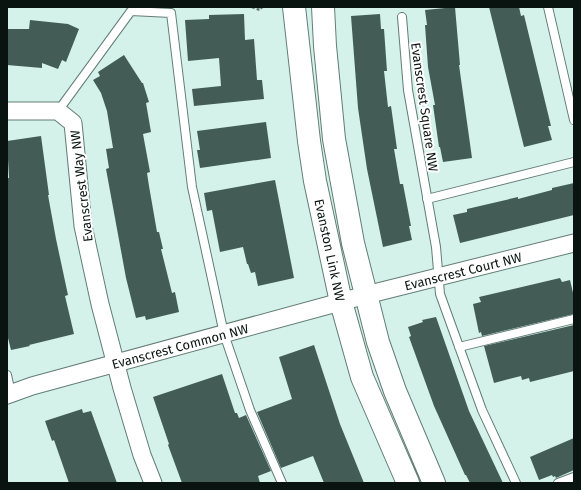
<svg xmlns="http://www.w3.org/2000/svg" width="581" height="490" viewBox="0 0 581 490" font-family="'Fira Sans',sans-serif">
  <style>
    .building { fill: #435d56 }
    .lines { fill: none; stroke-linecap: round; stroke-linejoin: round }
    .lane-casing { stroke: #627d75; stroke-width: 10 }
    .street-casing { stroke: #627d75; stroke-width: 19 }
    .secondary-casing { stroke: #627d75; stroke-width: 24 }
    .path { stroke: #687b76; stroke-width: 2.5; stroke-dasharray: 3 2; stroke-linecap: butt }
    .lane { stroke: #fff; stroke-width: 8 }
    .street { stroke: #fff; stroke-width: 17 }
    .secondary { stroke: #fff; stroke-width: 22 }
    .labels { text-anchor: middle; stroke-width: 4; stroke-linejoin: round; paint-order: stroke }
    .street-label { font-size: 13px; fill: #091411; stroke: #fff }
  </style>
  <rect width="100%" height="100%" fill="#d4f2e9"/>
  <!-- building -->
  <path class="building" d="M455 7 460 65H459L472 158 443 162 440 147H439L433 105H435L428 67 425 25H427L425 10Z
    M489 7H519L521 16 524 15 551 126H548L552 140 524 147Z
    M244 14 245 40 254 39 257 80H262L264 99 194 106 192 89 221 86 219 58 188 61 185 20 209 19V15Z
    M380 14 381 29H384L387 71H384L388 107 391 106 397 149H394L400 184H403L411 226H409L412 240 383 247 367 169 358 108 351 16Z
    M30 20 68 24 79 29 66 62 62 60 58 69 42 63V68L7 65V29H29Z
    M124 55 142 83H143L149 102 146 103 151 132 143 134 150 172 147 173 149 186 157 232H159L163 249H161L172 293 175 292 179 312 146 320 145 316 136 318 126 278 106 169 109 168 106 149 113 148 107 111 101 93 93 80 100 76 98 72Z
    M266 122 271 158 200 168 197 150H200L197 131Z
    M41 136 49 195H48L56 239 68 295 65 296 74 334 29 345 30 346 11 350 7 334V178H9L7 141Z
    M275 180 294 278 258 286 255 272 251 273 248 264H247L243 247 220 252 212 210 207 211 204 193Z
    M574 183V215L460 243 453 215 467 212V209L518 197V199L552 190V188Z
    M560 278 562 282 570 280 574 297V314L482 336 481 332 479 333 473 304 481 302 479 297Z
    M436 317 469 411 503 483H470L466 475H465L434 406 409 337 411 336 408 327 423 322 422 320Z
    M574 325V371L530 382 529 378 522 380 521 376 494 383 484 346Z
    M314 345 340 424 364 483H324L313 456 281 468 257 412 292 399 279 357Z
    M222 374 235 413H237L239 418 246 415 271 471 258 476 260 483H182L168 445 169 444 153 397Z
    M82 409 83 413 91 411 117 483H69L54 440 52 441 45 421Z
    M574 438V470L556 478 555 476 553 477 552 475 539 480 530 457Z"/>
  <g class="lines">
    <defs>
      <path id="lane" d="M548 7 574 120
        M402 17 408 90 436 247 440 294 482 410 516 483
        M58 111 131 11 171 13 192 187 224 334 250 410 282 483
        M427 199 574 162
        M459 347 574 319
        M7 375 11 393
        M558 483 574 477"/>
      <path id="street" d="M7 111H58L73 123 83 226 100 304 122 388 142 455 153 483
        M7 395 32 386 366 295 574 243"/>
      <path id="secondary" d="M294 7 309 141 315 181 341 302 362 377 408 483
        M323 7 325 46 334 139 353 243 378 342 395 391 434 483"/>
    </defs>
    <!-- lane casing -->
    <use href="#lane" class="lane-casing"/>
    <!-- street casing -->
    <use href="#street" class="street-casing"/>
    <!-- secondary casing -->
    <use href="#secondary" class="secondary-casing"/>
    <!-- path -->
    <path class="path" d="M252 7 260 10 262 7"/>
    <!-- lane -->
    <use href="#lane" class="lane"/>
    <!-- street -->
    <use href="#street" class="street"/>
    <!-- secondary -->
    <use href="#secondary" class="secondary"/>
  </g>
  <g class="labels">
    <!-- street labels -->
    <g class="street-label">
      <text transform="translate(425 107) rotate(82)" y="5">Evanscrest Square NW</text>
      <text transform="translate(81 186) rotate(-97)" y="5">Evanscrest Way NW</text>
      <text transform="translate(330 250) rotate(78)" y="5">Evanston Link NW</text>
      <text transform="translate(463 271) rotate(-14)" y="5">Evanscrest Court NW</text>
      <text transform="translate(180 346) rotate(-15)" y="5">Evanscrest Common NW</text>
    </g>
  </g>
  <!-- border -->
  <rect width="581" height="490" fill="none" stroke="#091411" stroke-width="16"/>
</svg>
